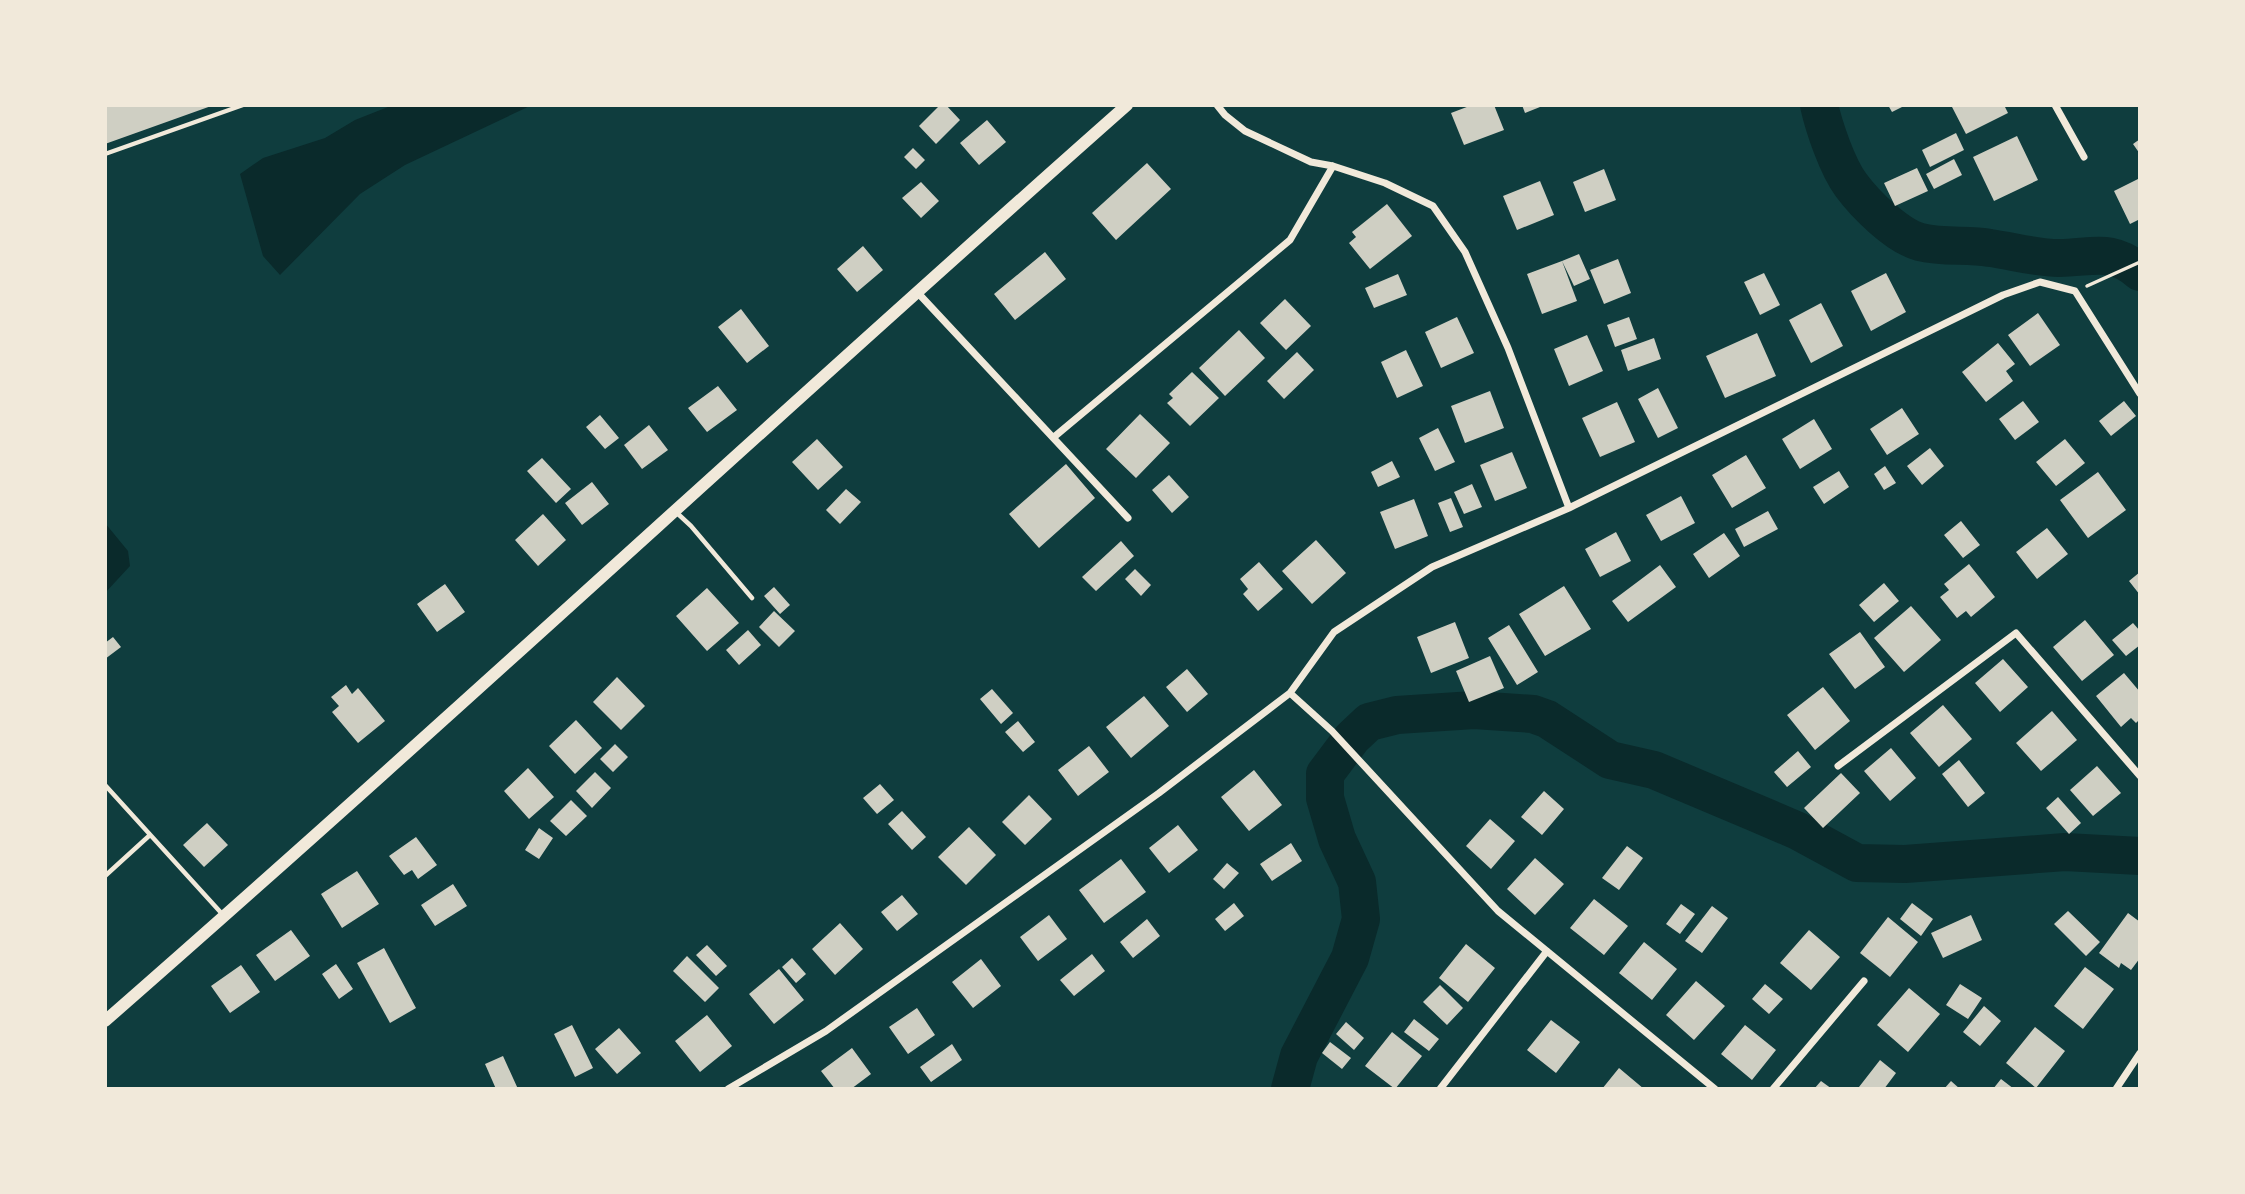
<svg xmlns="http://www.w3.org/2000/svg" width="2245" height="1194" viewBox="0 0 2245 1194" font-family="'Work Sans',sans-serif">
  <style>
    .water { fill: #0a2a2b }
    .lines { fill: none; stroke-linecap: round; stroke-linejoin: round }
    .river { stroke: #0a2a2b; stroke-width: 38 }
    .building { fill: #cfcfc3 }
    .path { stroke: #f1e9da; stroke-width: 3.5 }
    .service { stroke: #f1e9da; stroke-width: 4.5 }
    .minor { stroke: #f1e9da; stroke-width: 7 }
    .secondary { stroke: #f1e9da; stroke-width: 12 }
  </style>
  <rect width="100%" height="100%" fill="#0f3d3e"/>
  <!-- water -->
  <path class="water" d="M393 105H532L405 165 360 194 280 275 263 256 240 174 263 158 325 138 355 120Z
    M105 523 128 551 130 566 105 593Z"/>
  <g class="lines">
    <!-- river -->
    <path class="river" d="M1819 105C1824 127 1837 166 1851 185 1865 204 1897 236 1920 242 1944 248 1967 244 1990 248 2012 251 2036 258 2059 258 2092 258 2111 247 2140 272
      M1290 1089 1299 1056 1350 958 1361 919 1357 882 1337 839 1325 798V774L1352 738 1369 722 1397 715 1474 710 1533 714 1547 719 1610 760 1654 770 1756 813 1798 831 1857 863 1905 864 2065 852 2140 856"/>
  </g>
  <!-- building -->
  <path class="building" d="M105 105H214L105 144Z
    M940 105H946L960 120 936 144 919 126Z
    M1472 105H1494L1504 130 1464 145 1451 113Z
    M1522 105H1545L1525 113Z
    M1888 105H1906L1892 112Z
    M1951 105H2004L2008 113 1966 134Z
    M987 120 1006 142 979 165 960 143Z
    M1956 133 1964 150 1930 167 1922 150Z
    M2017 136 2038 180 1994 201 1973 157Z
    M2140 139V154L2133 144Z
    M913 148 925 160 916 169 904 157Z
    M1954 159 1962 175 1934 189 1926 174Z
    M1147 163 1171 189 1116 240 1092 213Z
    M1917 168 1928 191 1895 206 1884 183Z
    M1604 169 1616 200 1585 212 1573 182Z
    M2140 178V219L2130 224 2114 191Z
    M1540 181 1554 215 1517 230 1503 196Z
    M921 182 939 201 921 218 902 198Z
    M1387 204 1412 236 1370 269 1349 243 1356 237 1352 232Z
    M863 246 883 270 857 292 837 269Z
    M1045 252 1066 279 1015 320 994 294Z
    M1579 254 1590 279 1574 286 1562 261Z
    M1618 259 1631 293 1604 304 1590 270Z
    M1562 261 1577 301 1542 314 1527 274Z
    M1764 273 1780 305 1760 315 1744 282Z
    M1886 273 1906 312 1871 331 1851 291Z
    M1398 274 1407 295 1374 308 1365 288Z
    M1285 299 1311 326 1286 350 1260 323Z
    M1821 303 1843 346 1811 363 1789 320Z
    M741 309 769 346 747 363 718 327Z
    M2038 313 2060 345 2030 366 2008 335Z
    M1457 317 1474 353 1441 368 1425 332Z
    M1629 317 1637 339 1615 347 1607 325Z
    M1239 330 1265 358 1225 396 1199 368Z
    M1757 333 1776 376 1725 398 1706 356Z
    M1587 335 1603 371 1569 386 1554 349Z
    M1654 338 1661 359 1628 371 1621 350Z
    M1998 343 2015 364 2006 371 2013 381 1986 402 1962 372Z
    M1406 350 1423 386 1397 398 1381 362Z
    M1297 352 1314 370 1284 399 1267 381Z
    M1192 372 1219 398 1190 426 1167 403 1173 398 1169 394Z
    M718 386 737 410 707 432 688 408Z
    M1658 388 1678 428 1658 438 1638 399Z
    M1490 391 1504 428 1465 443 1451 406Z
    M2023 401 2039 422 2015 440 1999 419Z
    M2124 401 2136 416 2111 436 2099 421Z
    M1617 402 1635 442 1600 457 1582 418Z
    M1902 408 1919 434 1887 455 1870 429Z
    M1140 414 1170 443 1136 478 1106 449Z
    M600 415 619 438 605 449 586 427Z
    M1814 419 1832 449 1800 469 1782 439Z
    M649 425 668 450 642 469 624 445Z
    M1438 428 1455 462 1435 471 1419 438Z
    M817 439 843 467 818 490 792 462Z
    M2065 439 2085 463 2056 486 2036 462Z
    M1930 448 1944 466 1922 485 1907 466Z
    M1512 452 1527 488 1495 501 1480 465Z
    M1746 455 1766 488 1732 508 1712 475Z
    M542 458 571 489 556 503 527 471Z
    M1392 461 1400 477 1378 487 1371 472Z
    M1066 464 1095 498 1039 548 1009 514Z
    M1885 466 1896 483 1884 490 1874 474Z
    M1839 471 1849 487 1824 504 1813 487Z
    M2098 472 2126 510 2088 538 2060 500Z
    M1169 475 1189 497 1172 513 1152 490Z
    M592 482 609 504 582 525 565 503Z
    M1472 484 1482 507 1464 514 1454 492Z
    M846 489 861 502 840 524 826 510Z
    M1681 496 1695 523 1661 541 1646 515Z
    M1451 498 1463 527 1450 532 1438 503Z
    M1414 499 1428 536 1395 549 1380 512Z
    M1768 511 1778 529 1744 547 1735 529Z
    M543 514 566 540 538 566 515 540Z
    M1961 521 1980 545 1963 558 1944 535Z
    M2047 528 2068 554 2037 579 2016 552Z
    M1616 532 1631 561 1600 577 1585 549Z
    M1724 533 1740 556 1709 578 1693 554Z
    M1316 540 1346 573 1312 604 1282 571Z
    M1121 541 1134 556 1096 591 1082 577Z
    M1259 562 1283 589 1258 611 1243 594 1248 589 1240 579Z
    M1969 564 1995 597 1971 617 1966 611 1957 618 1940 597 1949 590 1944 584Z
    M1660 565 1676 587 1628 622 1612 601Z
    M1135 569 1151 585 1141 596 1125 579Z
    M2140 572V595L2129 581Z
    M1884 583 1899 601 1874 622 1859 605Z
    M445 584 465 612 437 632 417 604Z
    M1564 586 1591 629 1545 656 1519 614Z
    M774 587 790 605 780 614 764 596Z
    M707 588 739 623 707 651 676 616Z
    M1911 606 1941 640 1904 672 1874 638Z
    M774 611 795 631 779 647 759 627Z
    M2085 620 2114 655 2082 681 2053 647Z
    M1455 622 1469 658 1431 673 1417 637Z
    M2133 623 2140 631V645L2126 656 2112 640Z
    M1509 625 1538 672 1517 685 1488 638Z
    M748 630 761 645 739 665 726 650Z
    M1860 632 1885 667 1855 689 1829 654Z
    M113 637 121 647 105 659V643Z
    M1490 656 1504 688 1469 702 1456 671Z
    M2003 659 2028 687 2000 712 1975 683Z
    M1187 669 1208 694 1187 712 1166 687Z
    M2124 673 2140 692V719L2136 723 2131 718 2121 727 2096 696Z
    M617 677 645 706 621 730 593 702Z
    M346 685 352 694 358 688 385 721 358 743 332 712 339 706 331 697Z
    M1823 687 1850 721 1815 750 1787 715Z
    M992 689 1013 713 1001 724 980 699Z
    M1144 696 1169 726 1131 758 1106 727Z
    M1943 705 1972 739 1939 767 1910 733Z
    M2052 711 2077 740 2041 771 2016 743Z
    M576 720 602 748 575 774 549 746Z
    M1018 721 1035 742 1023 752 1005 732Z
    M615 744 628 757 613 772 600 759Z
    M1089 746 1109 772 1078 796 1058 770Z
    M1891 748 1916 778 1890 801 1864 771Z
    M1798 751 1811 767 1787 787 1774 772Z
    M1959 760 1985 793 1968 807 1942 774Z
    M2097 766 2121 793 2093 816 2070 790Z
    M528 768 554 797 529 819 504 791Z
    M1254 770 1282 805 1249 831 1221 797Z
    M595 772 611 788 592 808 576 791Z
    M1841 773 1860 793 1823 828 1804 808Z
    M880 784 894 800 877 814 863 798Z
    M1544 791 1564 809 1542 835 1521 817Z
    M1029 795 1052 819 1025 845 1002 822Z
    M2058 797 2081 823 2069 834 2046 808Z
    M571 800 587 816 566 836 550 821Z
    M902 811 926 837 912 850 888 824Z
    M1490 819 1515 841 1491 869 1466 846Z
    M207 823 228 845 204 867 183 845Z
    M1178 825 1198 850 1169 873 1149 848Z
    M969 827 996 855 966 885 938 857Z
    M539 828 553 838 539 859 525 850Z
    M416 837 437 865 418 879 412 870 404 875 389 856Z
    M1291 843 1302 861 1272 881 1260 864Z
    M1627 846 1643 858 1619 890 1602 878Z
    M1535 858 1564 884 1535 915 1507 889Z
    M1121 859 1146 892 1104 923 1079 890Z
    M1227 863 1239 873 1224 889 1213 879Z
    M357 871 379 904 342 928 321 894Z
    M453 884 467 906 435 926 421 905Z
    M902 895 918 914 897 931 881 912Z
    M1594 899 1628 926 1604 955 1570 928Z
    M1234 903 1244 916 1225 931 1215 919Z
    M1912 903 1933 919 1921 936 1900 919Z
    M1681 904 1695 914 1680 934 1666 924Z
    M1712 906 1728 918 1702 953 1685 941Z
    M2068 911 2100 942 2086 956 2054 924Z
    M2128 913 2140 922V958L2131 970 2121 963 2119 968 2099 953Z
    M1049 915 1067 939 1038 961 1020 937Z
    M1971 915 1982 940 1943 958 1931 933Z
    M1888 917 1918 942 1890 977 1860 953Z
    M1147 919 1160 936 1133 958 1120 942Z
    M840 923 863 949 835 975 812 949Z
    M291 930 310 956 275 981 256 955Z
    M1809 930 1840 957 1811 990 1780 963Z
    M1644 942 1677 969 1652 1000 1619 973Z
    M1466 944 1495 968 1468 1002 1439 978Z
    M707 945 727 966 716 976 696 955Z
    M384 948 416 1008 390 1023 357 963Z
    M1092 954 1105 971 1074 996 1060 980Z
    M687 956 719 988 705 1002 673 971Z
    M792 958 806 974 796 983 782 967Z
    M981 959 1001 986 973 1008 952 982Z
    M336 964 353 989 339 999 322 974Z
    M241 965 260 992 230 1013 211 986Z
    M2085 967 2114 989 2083 1029 2054 1006Z
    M779 969 804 1000 774 1024 749 994Z
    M1696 981 1725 1006 1694 1040 1666 1015Z
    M1765 984 1783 999 1769 1014 1752 999Z
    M1960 984 1982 998 1968 1019 1946 1005Z
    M1440 985 1463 1008 1447 1025 1423 1002Z
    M1909 988 1940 1014 1908 1052 1877 1025Z
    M1984 1006 2001 1021 1980 1046 1963 1032Z
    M917 1008 935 1035 908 1054 889 1027Z
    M707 1015 732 1046 700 1072 675 1041Z
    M1414 1019 1439 1039 1429 1051 1404 1032Z
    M1551 1020 1580 1042 1556 1073 1527 1050Z
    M1346 1022 1364 1038 1354 1050 1336 1034Z
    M572 1025 593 1068 575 1077 554 1034Z
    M1745 1025 1776 1050 1752 1080 1721 1054Z
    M2035 1027 2065 1051 2036 1088 2006 1063Z
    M619 1028 641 1053 617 1074 595 1049Z
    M1392 1032 1422 1056 1395 1089 1365 1066Z
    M1330 1042 1351 1058 1342 1069 1322 1053Z
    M952 1044 962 1060 931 1082 920 1067Z
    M852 1048 871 1074 851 1089H835L821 1071Z
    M503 1056 518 1089H496L485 1064Z
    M1880 1060 1896 1073 1884 1089H1861L1859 1087Z
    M1619 1068 1644 1089H1602Z
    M2001 1079 2014 1089H1993Z
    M1821 1081 1832 1089H1814Z
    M1951 1081 1960 1089H1944Z"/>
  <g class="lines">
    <!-- path -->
    <path class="path" d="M2087 286 2140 262"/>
    <!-- service -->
    <path class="service" d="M105 154 243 105
      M677 513 691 526 752 598
      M105 785 224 916
      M105 876 150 835"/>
    <!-- minor -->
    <path class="minor" d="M1217 105 1225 115 1245 131 1311 162 1333 166 1385 183 1433 206 1465 252 1508 348 1569 508
      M2055 105 2084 157
      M918 293 1128 518
      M1054 437 1290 240 1333 166
      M1290 693 1332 731 1498 911 1715 1089
      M1838 766 2016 633 2140 776
      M728 1089 826 1031 1159 793 1290 693 1334 632 1432 567 1569 508 2003 295 2040 282 2075 291 2140 394
      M1440 1089 1547 951
      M1773 1089 1864 981
      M2116 1089 2140 1053"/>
    <!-- secondary -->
    <path class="secondary" d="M105 1021C449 720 784 408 1127 105"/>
  </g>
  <!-- border -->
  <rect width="2245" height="1194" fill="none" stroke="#f1e9da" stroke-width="214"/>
</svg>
